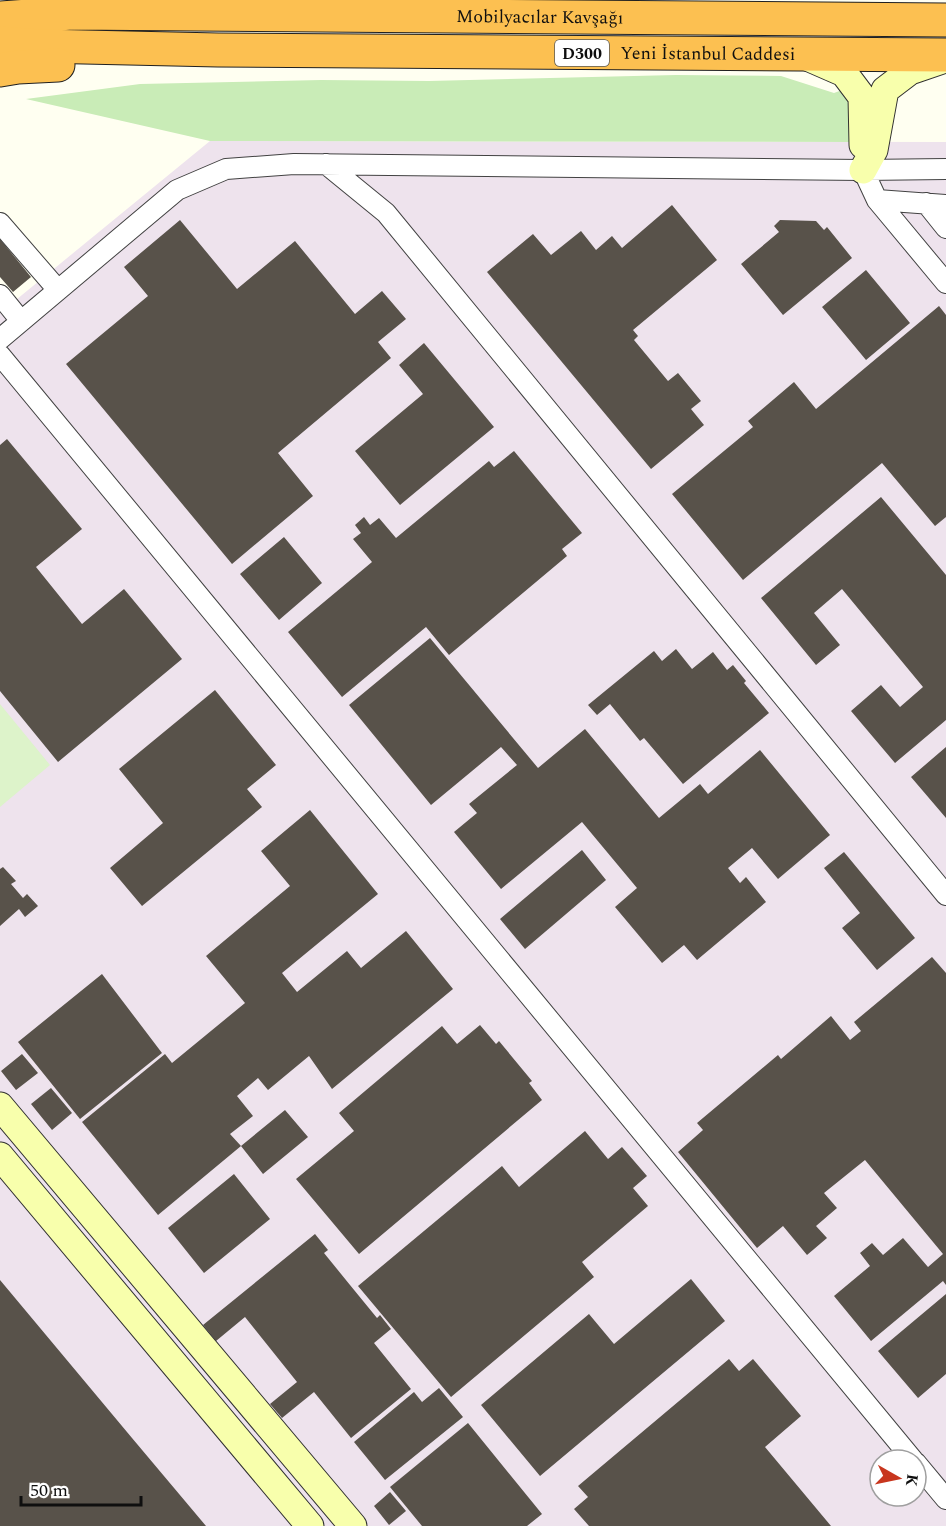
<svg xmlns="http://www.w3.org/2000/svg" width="946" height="1526" viewBox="0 0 946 1526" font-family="Spectral,serif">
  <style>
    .industrial { fill: #eee3ed; fill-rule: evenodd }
    .green { fill: #c9ecb7 }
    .pitch { fill: #ddf3ca }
    .building { fill: #58524a }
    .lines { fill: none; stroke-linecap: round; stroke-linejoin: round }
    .street-casing { stroke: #424242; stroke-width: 22 }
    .secondary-casing { stroke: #313131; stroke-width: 29 }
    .highway-casing { stroke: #202020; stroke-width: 35 }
    .street { stroke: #fff; stroke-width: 20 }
    .secondary { stroke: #f8ffac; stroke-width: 27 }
    .highway { stroke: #fcc051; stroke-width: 33 }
    .labels { text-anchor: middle; stroke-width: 6; stroke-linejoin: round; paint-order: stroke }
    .shield { fill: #fff; stroke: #575757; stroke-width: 1.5 }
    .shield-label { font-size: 16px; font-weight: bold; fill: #0f0f0f }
    .street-label { font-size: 18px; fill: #0f0f0f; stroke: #fff }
  </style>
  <rect width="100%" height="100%" fill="#fffff1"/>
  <!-- industrial -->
  <path class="industrial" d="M210 141 946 142V1526H0V313ZM880 1460H916V1496H880Z"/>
  <!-- green -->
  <path class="green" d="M676 75 781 76 834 93 853 86 854 142 210 141 26 99 140 84 321 80 429 81Z"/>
  <!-- pitch -->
  <path class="pitch" d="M0 704 50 765 0 807Z"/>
  <!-- building -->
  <path class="building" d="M672 205 717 260 633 330 638 336 634 340 668 381 678 373 701 401 691 409 704 425 651 469 487 272 533 234 551 255 581 231 596 250 612 236 622 248Z
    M180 220 237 289 295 241 355 314 382 291 406 319 378 342 391 358 278 453 313 496 232 564 66 364 148 296 124 267Z
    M780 220 816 221 824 230 827 227 852 258 783 315 741 264 779 232 774 226Z
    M0 239 31 277 13 292 0 277Z
    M866 270 910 323 866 360 822 307Z
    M939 306 946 315V517L935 526 882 463 743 580 672 494 753 427 748 421 794 382 816 409Z
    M424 343 494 427 400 505 355 451 423 394 399 365Z
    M7 439 82 529 36 567 82 624 124 589 182 659 58 762 0 691V445Z
    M514 451 582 533 562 549 567 556 449 655 426 627 342 697 288 632 372 562 353 539 361 533 355 525 364 517 370 525 379 518 396 538 489 461 494 467Z
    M881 497 946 575V720L895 763 851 711 881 685 900 707 923 687 842 589 814 613 840 645 816 665 761 598Z
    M284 537 322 583 279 620 240 574Z
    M430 638 538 768 585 729 659 818 700 784 708 794 760 750 830 835 778 879 752 848 728 868 740 883 746 877 766 902 697 960 684 945 662 963 615 907 637 888 582 822 501 889 454 832 477 813 469 804 517 765 501 747 431 805 349 705Z
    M676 649 692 669 713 652 727 670 733 665 746 681 744 683 769 713 683 784 644 738 640 741 610 704 597 715 588 705 654 651 662 661Z
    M215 690 276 765 247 789 262 807 142 906 110 868 163 823 119 769Z
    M946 747V818L911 777Z
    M310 810 378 894 282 973 297 992 347 951 361 968 406 931 453 989 332 1089 309 1056 268 1090 258 1078 237 1096 253 1116 230 1134 241 1146 158 1215 82 1122 165 1054 172 1063 245 1003 206 956 290 886 261 851Z
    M582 850 606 880 525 949 500 919Z
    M844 852 915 938 877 970 842 928 860 913 824 868Z
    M3 867 16 881 11 884 23 898 27 894 38 906 25 917 19 909 0 926V869Z
    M932 957 946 973V1285L943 1281 871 1341 834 1296 870 1266 860 1253 872 1243 883 1255 903 1238 928 1267 943 1254 865 1160 824 1193 837 1208 816 1226 827 1238 807 1255 783 1226 757 1248 678 1152 703 1130 697 1123 778 1055 781 1059 831 1016 850 1040 861 1031 854 1022Z
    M102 974 162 1053 80 1119 18 1042Z
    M480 1025 496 1044 499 1041 532 1081 529 1083 542 1100 359 1254 296 1179 354 1131 339 1113 442 1026 457 1044Z
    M22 1054 38 1073 16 1090 1 1071Z
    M51 1088 72 1113 52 1130 31 1104Z
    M285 1110 308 1137 263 1174 241 1146Z
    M585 1131 608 1159 622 1147 647 1176 633 1188 648 1206 582 1262 594 1277 451 1397 358 1286 502 1166 519 1187Z
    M234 1174 270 1219 204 1273 168 1228Z
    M315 1234 328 1250 324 1253 350 1285 377 1318 380 1315 391 1329 374 1343 411 1389 351 1438 314 1392 282 1418 270 1404 297 1382 245 1317 216 1341 203 1325Z
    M691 1279 725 1321 540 1476 481 1405 589 1314 614 1344Z
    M0 1280 132 1438 206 1526H0Z
    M946 1294V1374L918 1398 878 1351Z
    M729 1359 739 1371 753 1359 801 1416 765 1447 831 1526H589L574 1509 588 1497 578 1486Z
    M439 1388 463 1417 385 1480 354 1442 414 1392 422 1402Z
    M468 1423 542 1514 527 1526H422L390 1487Z
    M390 1492 406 1511 389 1525 374 1506Z"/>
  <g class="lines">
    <defs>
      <path id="street" d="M326 164 386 213 946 895
        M863 170 877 200 946 283
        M877 200 946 205
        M926 203 946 228
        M0 223 58 290
        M0 295 21 321
        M0 339 177 190 226 169 294 164 863 170 946 169
        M0 355 913 1460
        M916 1463 946 1499"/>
      <path id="secondary" d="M805 56 844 73 862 97 863 145
        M863 170 874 150 885 90 910 71 945 59
        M0 1106 353 1526
        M0 1156 310 1526"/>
      <g id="highway">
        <path id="s1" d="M0 18 72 13 946 20"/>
        <path id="s2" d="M0 43 39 46 218 50 946 55"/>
        <path d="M0 70 18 67 58 65"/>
      </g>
    </defs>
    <!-- street casing -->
    <use href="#street" class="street-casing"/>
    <!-- secondary casing -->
    <use href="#secondary" class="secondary-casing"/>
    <!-- highway casing -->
    <use href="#highway" class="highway-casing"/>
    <!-- street -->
    <use href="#street" class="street"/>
    <!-- secondary -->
    <use href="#secondary" class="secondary"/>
    <!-- highway -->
    <use href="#highway" class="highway"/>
  </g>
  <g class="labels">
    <!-- shield labels -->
    <rect class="shield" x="555" y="40" width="54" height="26" rx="4.5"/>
    <g class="shield-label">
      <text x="582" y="59">D300</text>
    </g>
    <!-- street labels -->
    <g class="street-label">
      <text dy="6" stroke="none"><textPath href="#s1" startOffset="540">Mobilyacılar Kavşağı</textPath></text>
      <text dy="6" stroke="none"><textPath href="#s2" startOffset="708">Yeni İstanbul Caddesi</textPath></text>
    </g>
  </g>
  <!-- north arrow -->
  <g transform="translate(898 1478) rotate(99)"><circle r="28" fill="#ffffff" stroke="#9f9f9f" stroke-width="1.5"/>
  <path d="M0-4.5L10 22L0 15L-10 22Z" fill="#c8361e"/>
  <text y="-9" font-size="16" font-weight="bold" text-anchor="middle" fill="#0f0f0f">K</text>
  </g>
  <!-- scale -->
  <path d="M21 1496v9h120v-9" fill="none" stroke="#0f0f0f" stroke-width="3"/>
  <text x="30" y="1496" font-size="18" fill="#0f0f0f" stroke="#ffffff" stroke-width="4.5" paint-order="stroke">50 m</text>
</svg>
